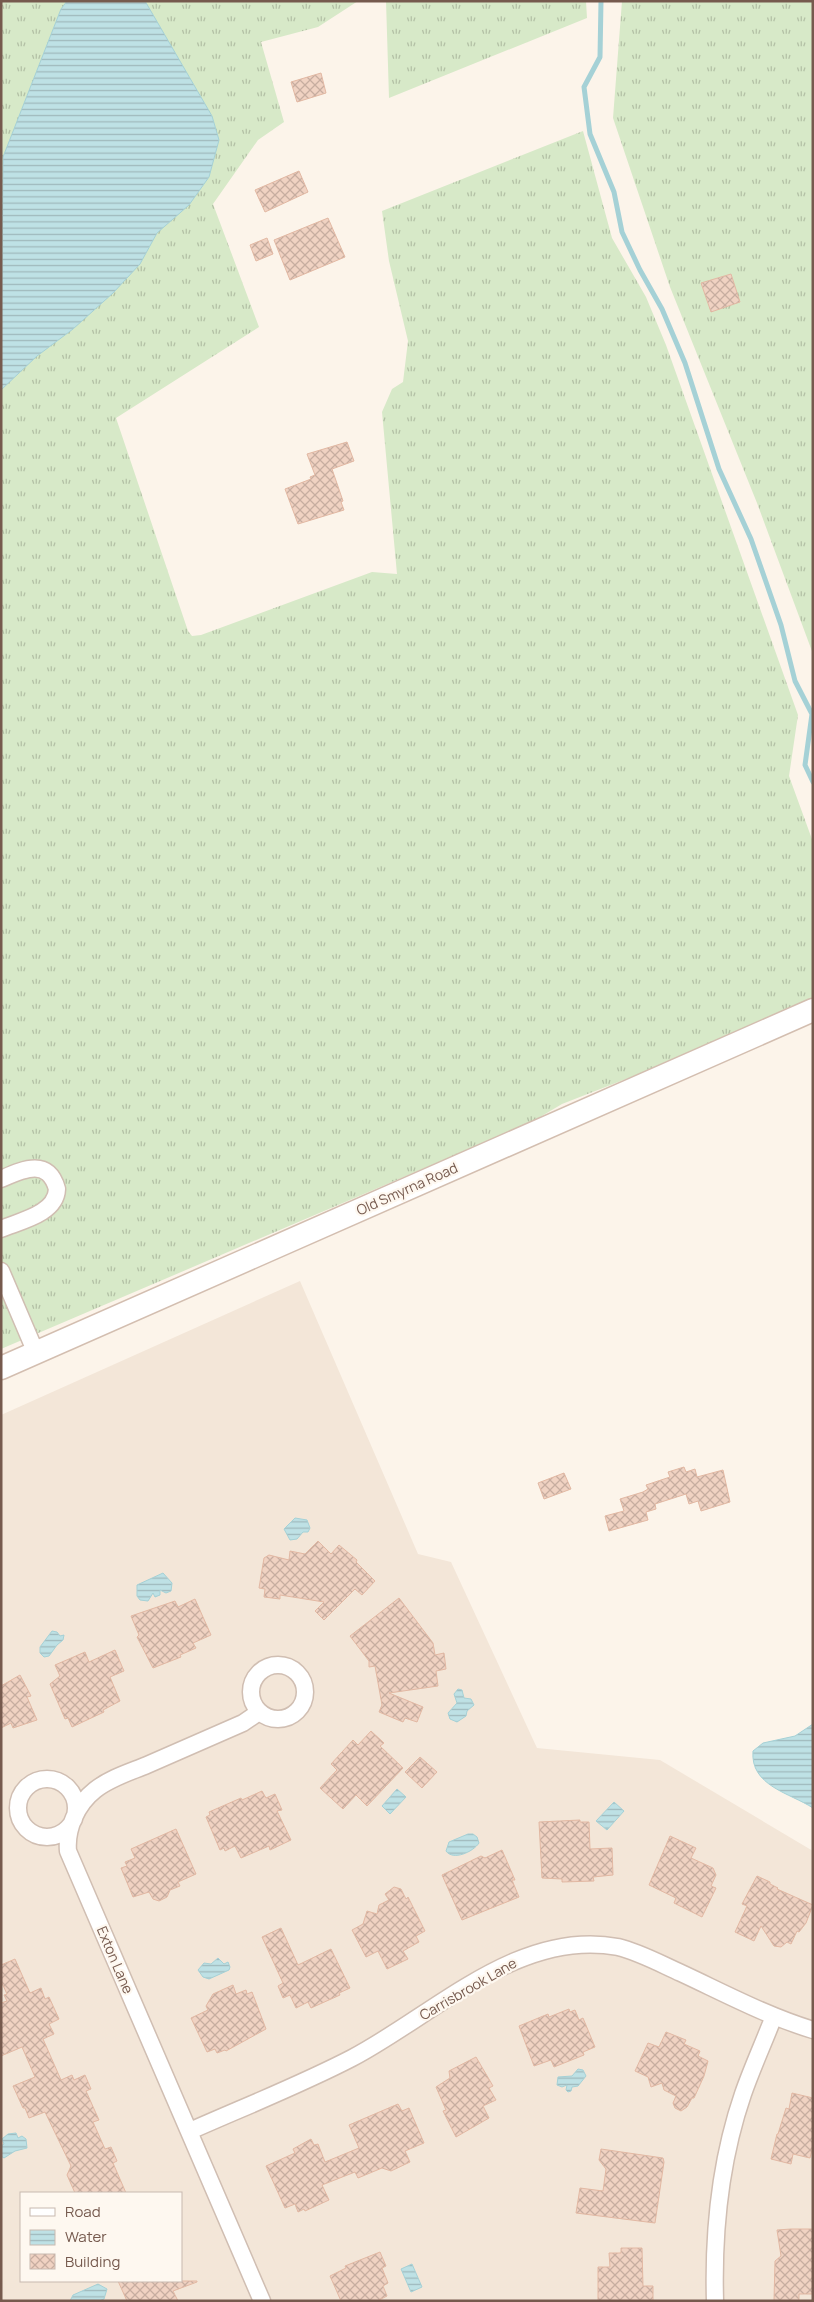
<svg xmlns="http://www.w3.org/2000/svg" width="814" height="2302" viewBox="0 0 814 2302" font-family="Manrope,sans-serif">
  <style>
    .residential { fill: #f3e6d8; fill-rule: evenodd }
    .grass { fill: url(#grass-tufts) }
    .water { fill: url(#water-rules); stroke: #a5d1d6 }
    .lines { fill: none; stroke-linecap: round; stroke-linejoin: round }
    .stream { stroke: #a5d1d6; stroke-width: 5 }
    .building { fill: url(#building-cross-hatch); stroke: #e2b8a3 }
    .street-casing { stroke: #d0beb2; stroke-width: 19 }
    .secondary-casing { stroke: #d3beb0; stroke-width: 25 }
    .street { stroke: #fff; stroke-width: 16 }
    .secondary { stroke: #fff; stroke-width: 22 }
    .labels { text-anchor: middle; stroke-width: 4.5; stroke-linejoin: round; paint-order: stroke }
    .street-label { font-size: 14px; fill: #765a4e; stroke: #fef8f0 }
  </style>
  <defs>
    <pattern id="grass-tufts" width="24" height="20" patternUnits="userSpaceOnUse" patternTransform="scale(1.25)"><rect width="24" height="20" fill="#d7e9c8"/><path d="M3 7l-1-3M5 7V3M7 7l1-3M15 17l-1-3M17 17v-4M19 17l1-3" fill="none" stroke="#b3c0a5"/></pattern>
    <pattern id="water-rules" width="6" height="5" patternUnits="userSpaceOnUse" patternTransform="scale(1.25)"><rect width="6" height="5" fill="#bee1e5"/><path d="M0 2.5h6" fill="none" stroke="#9fb9bc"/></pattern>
    <pattern id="building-cross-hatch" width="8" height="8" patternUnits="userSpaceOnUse" patternTransform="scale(1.25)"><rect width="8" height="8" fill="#f0d2c2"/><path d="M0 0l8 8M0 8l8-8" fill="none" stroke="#c7ada0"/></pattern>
  </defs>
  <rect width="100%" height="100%" fill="#fcf4ea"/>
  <!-- residential -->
  <path class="residential" d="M300 1281 418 1554 451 1562 537 1748 660 1760 813 1851V2301H1V1415ZM21 2193H181V2281H21Z"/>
  <!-- grass -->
  <path class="grass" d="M1 1H358L318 27 261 42 284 122 258 140 213 204 259 327 116 418 188 631 192 636 201 635 372 572 397 574 382 412 392 389 403 382 408 341 389 261 382 211 583 131 612 238 646 297 666 345 798 715 789 776 813 842V999L672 1061 562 1104 530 1123 1 1349Z
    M386 1H586L587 18 389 98Z
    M622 1H813V654L757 503 670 287 613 118Z"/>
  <!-- water -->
  <path class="water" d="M67 1H145L212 116 219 140 209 177 189 205 157 233 140 264 113 293 73 329 37 356 1 390 3 157 61 9Z
    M295 1518 307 1520 310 1528 308 1532H303L297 1539 290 1540 284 1529Z
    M163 1573 172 1583 171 1591 166 1593 160 1590V1595L155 1597 153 1593 148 1601 140 1600 137 1596V1585Z
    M52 1631 57 1632 60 1636 64 1635 63 1640 57 1645 49 1656 44 1657 40 1653V1647Z
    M458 1689 462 1690 464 1698 471 1699 474 1705 467 1711 466 1716 457 1722 450 1719 448 1713 457 1703 454 1694Z
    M813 1724V1808C790 1793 750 1786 753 1751L763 1743 795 1736Z
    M397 1789 406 1797 390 1814 382 1806Z
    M614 1802 624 1811 607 1830 596 1821Z
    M468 1834H473L477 1837 479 1843C473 1852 453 1861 446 1851L449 1842Z
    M218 1958 224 1964 228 1962 230 1967 229 1970 209 1979 203 1977 198 1970 204 1963 211 1964Z
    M578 2069 583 2070 586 2076 578 2086 572 2087 571 2091 568 2092 566 2090 567 2085 562 2087 557 2085 558 2077 572 2076Z
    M16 2133 18 2138 22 2136 26 2139 27 2148 15 2151 4 2158 1 2156V2146L4 2144 2 2139 8 2134Z
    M412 2264 422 2287 411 2292 401 2269Z
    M98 2284 107 2289 104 2299 99 2301H70L73 2295Z"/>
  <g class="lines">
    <!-- stream -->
    <path class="stream" d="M601 1 600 57 584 87 590 134 614 192 622 232 640 270 662 309 685 363 719 469 751 539 781 625 795 681 812 714 805 765 813 782"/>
  </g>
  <!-- building -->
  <path class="building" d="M321 73 326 93 297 102 291 82Z
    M299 171 308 192 265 212 255 190Z
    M328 218 345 257 290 280 274 240Z
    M267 238 273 254 256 261 250 245Z
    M731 274 740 302 711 312 701 283Z
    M347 442 354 461 332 469 343 501 341 502 344 510 298 524 285 489 311 479 310 477 315 475 307 454Z
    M684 1467 686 1472 695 1469 697 1477 723 1470 730 1502 701 1511 698 1501 689 1504 686 1494 655 1504 656 1509 646 1512 648 1520 609 1531 605 1516 624 1511 620 1499 643 1492 648 1489 646 1485 670 1477 668 1472Z
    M564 1473 571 1489 544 1499 538 1483Z
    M318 1541 331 1554 339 1545 357 1560 356 1562 375 1581 362 1595 355 1589 324 1620 315 1611 324 1602 280 1595V1599L264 1597 265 1589 259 1588 264 1558 269 1555 289 1560 290 1551 305 1554Z
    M399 1598 433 1643 435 1655 444 1653 446 1669 436 1671 438 1686 389 1693 423 1707 417 1722 405 1718 403 1722 379 1712 382 1705 375 1666 369 1667V1661L350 1636Z
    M195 1599 211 1635 193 1643 196 1648 180 1655 181 1657 153 1668 137 1637 139 1635 131 1616 175 1601 178 1607Z
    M115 1650 124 1671 110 1677 120 1701 103 1710 104 1712 72 1727 68 1718 65 1719 50 1684 60 1676 55 1665 85 1652 89 1662Z
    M20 1675 31 1696 27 1697 37 1720 13 1728 11 1723 1 1728V1686Z
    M371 1731 384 1743 380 1746 403 1768 367 1806 356 1795 343 1809 320 1788 337 1770 331 1764 353 1740 358 1745Z
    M420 1757 437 1772 422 1788 405 1772Z
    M262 1791 266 1798 275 1794 282 1810 277 1811 291 1840 270 1850 269 1846 241 1858 235 1846 225 1851 224 1848 220 1850 206 1817 210 1815 209 1812 241 1798 242 1800Z
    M580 1820V1822H589L590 1849 612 1848 613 1875 593 1877 594 1881 562 1882V1879L542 1878 539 1822Z
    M176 1829 196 1874 178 1882 180 1886 170 1890 167 1897 159 1901 153 1899 149 1892 133 1897 121 1868 127 1866 125 1862 135 1858 131 1849Z
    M670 1836 696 1848 691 1858 713 1868 716 1875 711 1886 716 1888 702 1917 674 1903 676 1898 649 1885Z
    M502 1850 515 1880H512L519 1897 462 1920 442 1875 481 1856 485 1858Z
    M757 1876 770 1882V1884L778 1888 777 1889 813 1905 806 1923 799 1932 797 1931 791 1944 787 1942 781 1947 774 1946 761 1926 754 1941 735 1932 747 1906 742 1904Z
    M394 1887 401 1889 406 1899 408 1897 425 1931 416 1936 419 1942 403 1951 408 1959 387 1969 378 1951 366 1957 352 1930 363 1924 367 1911 377 1914 379 1905 389 1900 385 1894Z
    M281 1928 298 1965 331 1949 350 1988 339 1993 340 1995 311 2008 308 2002 296 2008 290 1995 283 1998 278 1986 283 1983 262 1937Z
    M15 1959 30 1993 41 1988 45 1999 49 1997 59 2019 49 2024 54 2034 43 2039 61 2080 72 2075 74 2080 85 2075 91 2089 86 2091 99 2120 93 2122 105 2149 111 2147 117 2161 113 2163 126 2193H75L67 2175 71 2166 45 2112 29 2118 25 2108H23L13 2086 35 2077 22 2047 1 2056V2003L7 2001 4 1995 7 1994 1 1981V1965Z
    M233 1985 236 1994 246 1990 247 1994 252 1992 266 2029 226 2051 225 2050 217 2053 215 2049 207 2052 191 2018 208 2010 206 2006 213 1994Z
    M569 2009 570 2012 575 2010 579 2020 583 2018 595 2047 583 2052 584 2055 554 2067 551 2060 534 2066 519 2026 548 2014 549 2017Z
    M666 2032 686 2040 684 2044 700 2051 698 2056 708 2061 704 2076 694 2098H692L687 2107 681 2111 675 2108 673 2103 676 2096 664 2090 662 2083 651 2087 648 2077 635 2071 648 2043 659 2047Z
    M476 2057 493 2086 489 2088 496 2100 483 2106 489 2118 456 2137 443 2111 446 2110 436 2087 450 2078 449 2071Z
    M792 2093 813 2098V2145L810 2158 793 2154 791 2164 771 2159 777 2134H778L786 2108 789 2109Z
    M398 2104 402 2111 409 2108 424 2143 405 2151 410 2162 391 2171 382 2168 358 2178 355 2172 322 2185 329 2200 305 2211 304 2209 298 2212 295 2204 285 2208 266 2166 295 2153 293 2149 311 2139 314 2145 318 2144 325 2162 359 2148 349 2125Z
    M601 2149 663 2158 664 2162 655 2223 576 2213 580 2188 603 2191 606 2169 599 2160Z
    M791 2229H813V2294H799V2301H774L775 2261 781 2256 777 2230Z
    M621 2248H642L643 2286H653V2301H598V2267H610L609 2253H621Z
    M380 2252 386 2266 382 2268 388 2283 383 2286 387 2296 377 2301H341L330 2276 346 2268 345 2266Z
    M118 2281H197V2282L173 2291 178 2301H127Z"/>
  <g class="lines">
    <defs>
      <path id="street" d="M1 1179C22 1170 48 1157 57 1189 56 1214 20 1221 1 1229
        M1 1271 36 1353
        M251 1692a27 27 0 1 1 54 0a27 27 0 1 1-54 0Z
        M259 1712 243 1723C211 1737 179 1751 147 1765 130 1772 110 1778 95 1790 77 1804 66 1829 68 1851L262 2301
        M18 1808a29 29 0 1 1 58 0a29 29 0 1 1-58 0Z
        M190 2131C244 2107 300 2085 352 2058 434 2015 519 1928 618 1947 639 1952 661 1964 681 1973 724 1993 767 2016 813 2030
        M715 2301C713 2231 720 2161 743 2094 752 2068 764 2042 774 2016"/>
      <path id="secondary" d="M1 1368 813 1010"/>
    </defs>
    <!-- street casing -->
    <use href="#street" class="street-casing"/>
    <!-- secondary casing -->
    <use href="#secondary" class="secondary-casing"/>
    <!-- street -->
    <use href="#street" class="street"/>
    <!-- secondary -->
    <use href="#secondary" class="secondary"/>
  </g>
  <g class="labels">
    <!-- street labels -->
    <g class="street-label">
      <text transform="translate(407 1189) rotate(-24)" y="5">Old Smyrna Road</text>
      <text transform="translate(115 1960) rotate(67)" y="5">Exton Lane</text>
      <text transform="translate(468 1989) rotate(-30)" y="5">Carrisbrook Lane</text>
    </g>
  </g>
  <!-- border -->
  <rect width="814" height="2302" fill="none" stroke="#765a4e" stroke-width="5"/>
  <!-- legend -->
  <rect x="20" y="2192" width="162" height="90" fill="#fef8f0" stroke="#c8b9af"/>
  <rect x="30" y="2208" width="25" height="8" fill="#ffffff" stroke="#c8b9af"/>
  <text x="65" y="2217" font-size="15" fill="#765a4e">Road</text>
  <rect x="30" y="2230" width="25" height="15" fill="url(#water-rules)" stroke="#c8b9af"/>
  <text x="65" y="2242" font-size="15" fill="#765a4e">Water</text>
  <rect x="30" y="2254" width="25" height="15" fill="url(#building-cross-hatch)" stroke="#c8b9af"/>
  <text x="65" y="2267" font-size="15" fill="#765a4e">Building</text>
</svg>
